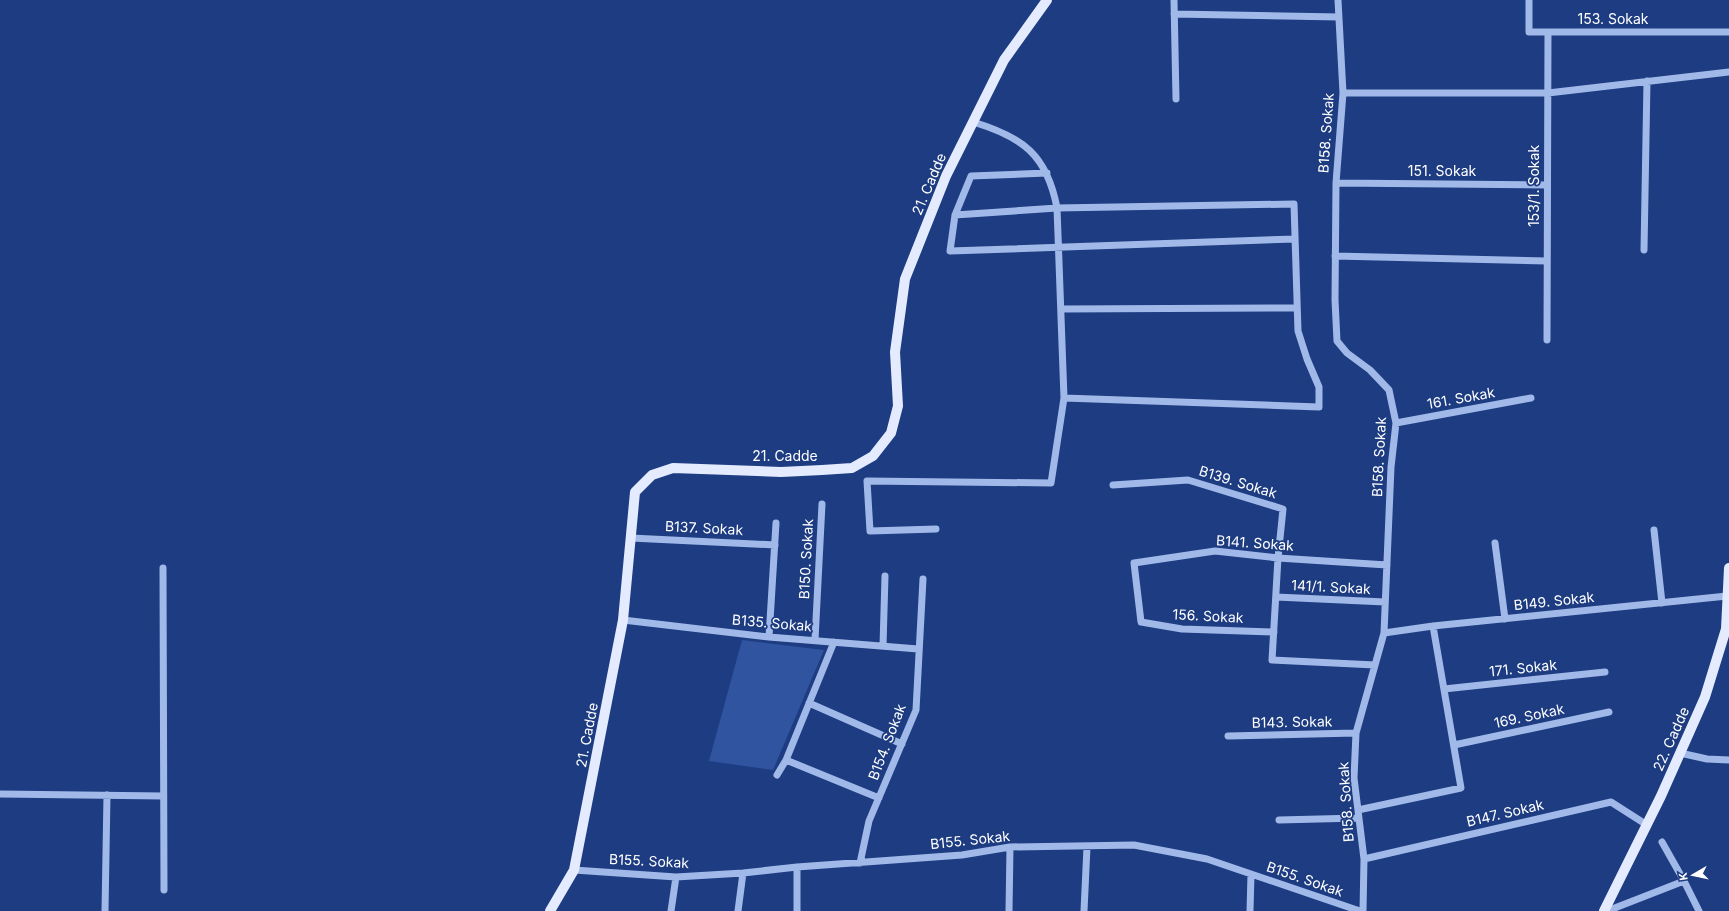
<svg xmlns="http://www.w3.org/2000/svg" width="1729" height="911" viewBox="0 0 1729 911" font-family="Inter,sans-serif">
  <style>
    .green { fill: #30549f }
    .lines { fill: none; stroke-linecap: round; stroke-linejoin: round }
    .minor { stroke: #a1b9e9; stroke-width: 7 }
    .major { stroke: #e4ebfe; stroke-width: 10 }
    .labels { text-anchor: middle; stroke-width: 3.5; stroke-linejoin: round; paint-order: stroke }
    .street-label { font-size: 14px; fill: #fff; stroke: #1d3c81 }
  </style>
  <rect width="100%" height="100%" fill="#1d3c81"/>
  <!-- green -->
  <path class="green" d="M742 640 824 650 773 770 709 761Z"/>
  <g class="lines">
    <!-- minor -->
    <path class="minor" d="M1174 0 1176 99
      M1338 0 1343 93 1336 183 1335 300 1337 341 1347 353 1370 370 1389 390 1396 423 1391 467 1384 633 1356 733 1354 778 1364 859 1363 911
      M1529 0V32H1729
      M1174 14 1339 17
      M1343 93H1548L1729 72
      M1047 173 971 176 955 215 950 251 1295 239
      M1336 183 1547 185
      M955 215 1057 208 1294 204 1298 331 1307 359 1319 387V407L1064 398
      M1644 250 1647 81
      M1335 256 1547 261
      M1061 309 1297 308
      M1547 340 1548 32
      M1396 423 1531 398
      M1113 485 1188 480 1283 509 1278 558 1272 660 1375 665
      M936 529 870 531 867 481 1051 483 1064 398 1057 208C1047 155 1023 137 973 122
      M1654 530 1662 603
      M631 538 775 545
      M1495 543 1505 619
      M163 568 164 890
      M1276 597 1385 602
      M623 620 769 637 918 649
      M1274 632 1182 629 1141 622 1134 563 1215 551 1278 558 1387 565
      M1384 633 1433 626 1727 596
      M769 637 776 523
      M815 640 822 504
      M883 646 885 576
      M1444 689 1605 672
      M809 703 902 744
      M1228 736 1356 733
      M1454 745 1609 712
      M1680 753 1707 759 1729 760
      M786 760 879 798
      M777 775 786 760 834 642
      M0 794 163 796
      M1358 810 1461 788 1433 626
      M1279 820 1359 818
      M1662 842 1684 881
      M1364 859 1611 802 1647 825
      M860 863 869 821 916 710 923 579
      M574 870 676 877 743 873 797 867 962 855 1010 847 1134 845 1207 859 1360 911
      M105 911 107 795
      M671 911 676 877
      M738 911 743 873
      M797 911V867
      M1009 911 1010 847
      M1084 911 1087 847
      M1250 911 1251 874
      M1607 911 1684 881 1699 911"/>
    <!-- major -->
    <path class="major" d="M550 911 574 870 623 620 635 492 652 475 673 468 781 472 822 470 852 468 873 456 891 433 898 406 895 352 905 279 946 176 1004 60 1047 0
      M1604 911 1661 796 1705 697 1726 629 1729 568"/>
  </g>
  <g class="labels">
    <!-- street labels -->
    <g class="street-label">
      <text x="1613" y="24">153. Sokak</text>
      <text transform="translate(1326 133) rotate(-86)" y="5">B158. Sokak</text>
      <text x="1442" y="176">151. Sokak</text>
      <text transform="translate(929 184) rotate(-67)" y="5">21. Cadde</text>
      <text transform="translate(1534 186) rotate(-90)" y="5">153/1. Sokak</text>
      <text transform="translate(1461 398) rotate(-10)" y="5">161. Sokak</text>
      <text x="785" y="461">21. Cadde</text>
      <text transform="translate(1379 457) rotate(-87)" y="5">B158. Sokak</text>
      <text transform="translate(1238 482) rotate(17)" y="5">B139. Sokak</text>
      <text transform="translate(704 528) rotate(3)" y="5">B137. Sokak</text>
      <text transform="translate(1255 543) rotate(4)" y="5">B141. Sokak</text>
      <text transform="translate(806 559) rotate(-87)" y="5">B150. Sokak</text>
      <text transform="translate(1331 587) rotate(3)" y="5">141/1. Sokak</text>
      <text transform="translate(1554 601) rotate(-6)" y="5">B149. Sokak</text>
      <text transform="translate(1208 616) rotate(3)" y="5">156. Sokak</text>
      <text transform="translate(772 623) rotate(5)" y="5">B135. Sokak</text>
      <text transform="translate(1523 668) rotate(-6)" y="5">171. Sokak</text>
      <text transform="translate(1529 716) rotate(-12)" y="5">169. Sokak</text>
      <text transform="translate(1292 722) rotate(-1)" y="5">B143. Sokak</text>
      <text transform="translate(587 735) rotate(-79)" y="5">21. Cadde</text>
      <text transform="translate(1671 739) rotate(-66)" y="5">22. Cadde</text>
      <text transform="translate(887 742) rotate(-69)" y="5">B154. Sokak</text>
      <text transform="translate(1346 802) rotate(-94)" y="5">B158. Sokak</text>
      <text transform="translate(1505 813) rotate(-13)" y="5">B147. Sokak</text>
      <text transform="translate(970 840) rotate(-6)" y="5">B155. Sokak</text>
      <text transform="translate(649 861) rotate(3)" y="5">B155. Sokak</text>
      <text transform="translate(1305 879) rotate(19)" y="5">B155. Sokak</text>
    </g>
  </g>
  <!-- north arrow -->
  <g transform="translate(1693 875) rotate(261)" stroke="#1d3c81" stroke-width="3" paint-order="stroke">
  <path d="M0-3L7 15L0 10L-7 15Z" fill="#ffffff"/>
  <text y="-6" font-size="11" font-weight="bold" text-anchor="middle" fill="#ffffff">K</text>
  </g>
</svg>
